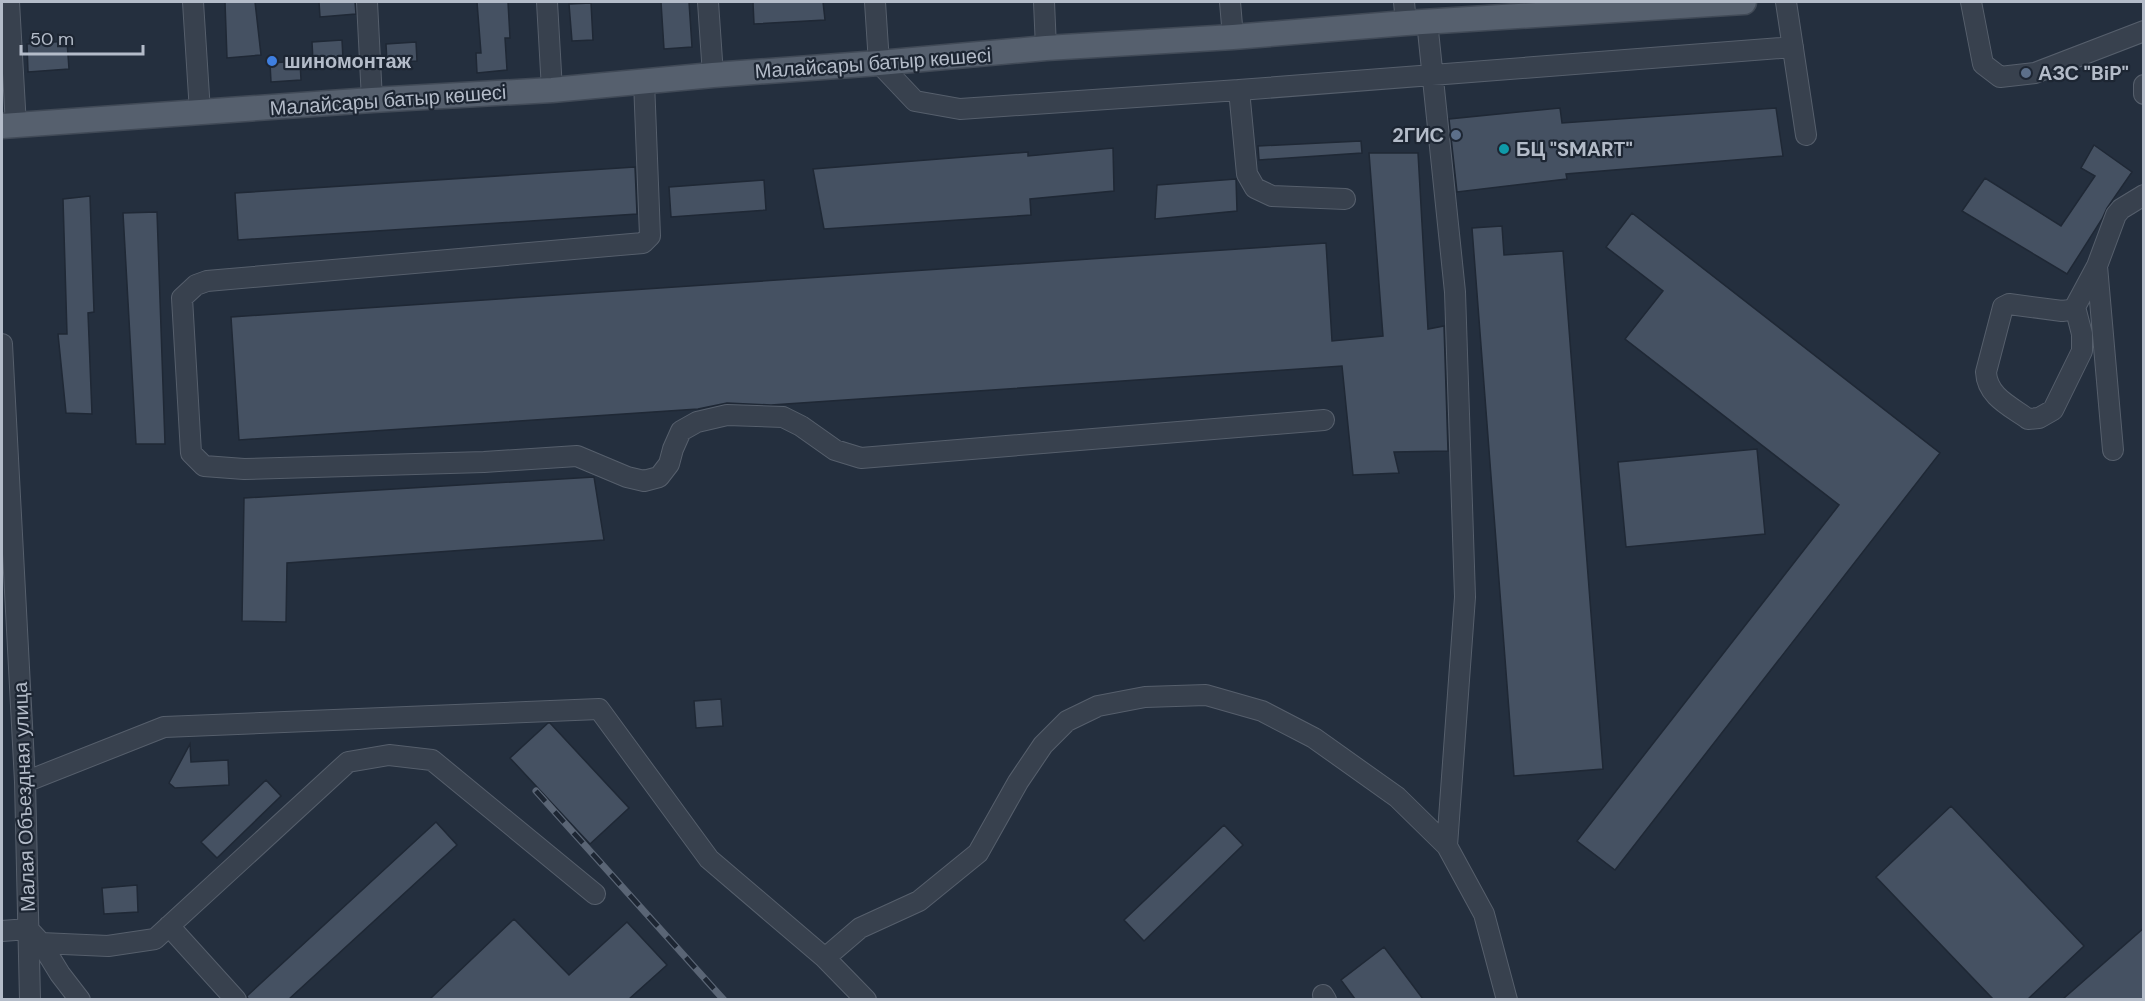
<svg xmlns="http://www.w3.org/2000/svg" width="2145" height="1001" viewBox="0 0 2145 1001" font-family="'DM Sans',sans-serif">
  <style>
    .building { fill: #455162; stroke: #1f2835; stroke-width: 1.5 }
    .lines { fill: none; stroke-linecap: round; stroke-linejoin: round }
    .minor-casing { stroke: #565f6c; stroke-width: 22 }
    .major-casing { stroke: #414a57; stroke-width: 27 }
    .minor { stroke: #38414e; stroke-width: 20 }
    .major { stroke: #56606e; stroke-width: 24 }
    .rail-casing { stroke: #5a6575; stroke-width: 7 }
    .rail { stroke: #1d2633; stroke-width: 4.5; stroke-dasharray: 14; stroke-linecap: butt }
    .shop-dot { fill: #3f7fe0; stroke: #1d2633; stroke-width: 2 }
    .service-dot { fill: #5c6f8a; stroke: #1d2633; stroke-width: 2 }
    .culture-dot { fill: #0f9aa8; stroke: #1d2633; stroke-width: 2 }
    .labels { text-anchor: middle; stroke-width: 4.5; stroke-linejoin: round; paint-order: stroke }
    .poi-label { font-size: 20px; font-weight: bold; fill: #b4bcc9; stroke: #1d2633; text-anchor: start }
    .street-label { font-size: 20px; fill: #b4bcc9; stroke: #1d2633 }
  </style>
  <rect width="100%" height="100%" fill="#242f3e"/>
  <!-- building -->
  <path class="building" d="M225 2H255L261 55 227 58Z
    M319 2H355L356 14 320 17Z
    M477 2H508L510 38H505L507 70 477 73 476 53H481Z
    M661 2H689L692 47 664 49Z
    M753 2H823L825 20 754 24Z
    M591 3 593 40 572 41 569 4Z
    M342 40 343 59 313 61 312 42Z
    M67 41 69 69 28 72 27 44Z
    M416 42 417 61 387 63 386 44Z
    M300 61 301 80 271 82 270 63Z
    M1560 108 1562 123 1776 108 1783 156 1566 174 1567 179 1457 192 1449 119Z
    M1361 141 1362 153 1259 160 1258 146Z
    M2094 145 2132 172 2107 208 2102 219 2067 274 1962 211 1985 178 2061 226 2095 176 2081 168Z
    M1113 148 1114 191 1030 199 1031 215 824 229 813 169 1028 152V156Z
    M1369 153H1418L1428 329 1444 326 1448 451 1394 452 1399 473 1353 475 1342 366 771 405 727 403 698 409 239 440 231 317 1326 243 1332 341 1383 336Z
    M635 167 637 214 238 240 235 193Z
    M1236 179 1237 211 1155 219 1157 185Z
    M764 180 766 210 671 217 669 187Z
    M90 196 94 312 88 313 92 414 66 413 58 334H67L63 199Z
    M157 212 165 444H136L123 213Z
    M1632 213 1940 453 1615 870 1577 841 1839 505 1625 339 1663 291 1606 247Z
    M1502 226 1504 255 1563 251 1603 769 1514 776 1472 228Z
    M1757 449 1765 534 1626 547 1618 462Z
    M594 477 604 540 287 563 286 622 242 621 244 498Z
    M721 699 723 726 696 728 694 701Z
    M548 723H550L629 808 590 844 510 758Z
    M190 744 191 762 228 760 229 785 175 788 169 783Z
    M266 780 281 796 217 858 201 842Z
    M1951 806 2084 946 2028 999H1993L1876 877Z
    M436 822 457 845 289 999H248L247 996Z
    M1224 825 1243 845 1144 941 1124 920Z
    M137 885 138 912 104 914 102 888Z
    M514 919 569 975 627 922 667 965 629 999H430Z
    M2144 928V999H2063Z
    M1384 947 1423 999H1355L1341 980Z"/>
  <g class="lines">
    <defs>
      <path id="minor" d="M9 2 16 126
        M193 2 200 112
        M367 2 372 100
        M547 2 552 90
        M708 2 713 75
        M875 2 879 63 915 101 960 109 1239 90 1247 174 1255 188 1272 196 1345 199
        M1044 2 1046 48
        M1230 2 1233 37
        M1404 2 1406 23
        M1786 2 1806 135
        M1971 2 1983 64 2000 77 2035 73 2144 31
        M1427 21 1455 292 1465 597 1447 846
        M644 81 650 236 643 243 207 281 196 285 182 298 191 453 204 466 244 469 484 462 577 456 627 477 644 481 659 477 669 464 673 449 681 431 697 422 727 415 783 417 801 426 835 450 861 458 1324 420
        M2144 85V94
        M1239 90 1793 47
        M2097 266 2113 450
        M2075 307 2082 334V351L2053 410 2039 418 2028 419C2010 406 1987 396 1986 372L2003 307 2009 304 2062 311 2070 310 2075 307 2097 266 2116 215 2121 209 2144 195
        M2 344 25 782 30 1000
        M25 782 164 727 599 709 709 859 825 958 866 1000
        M169 926 236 1000
        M2 931 28 929 41 943 108 946 155 939 348 762 389 755 432 760 595 894
        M41 943 60 974 80 1000
        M825 958 860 928 919 901 978 853 1018 782 1043 745 1067 721 1098 706 1145 697 1206 695 1262 711 1314 738 1397 797 1447 846 1484 914 1507 1000
        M1323 995 1326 1000"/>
      <path id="major" d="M2 126 372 100 552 90 713 75 879 63 1046 48 1233 37 1406 23 1744 2"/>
    </defs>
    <!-- minor casing -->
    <use href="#minor" class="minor-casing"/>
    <!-- major casing -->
    <use href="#major" class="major-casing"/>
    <!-- minor -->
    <use href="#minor" class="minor"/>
    <!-- major -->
    <use href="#major" class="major"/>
    <defs>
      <path id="rail" d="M536 791 724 1000"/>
    </defs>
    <!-- rail casing -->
    <use href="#rail" class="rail-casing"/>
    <!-- rail -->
    <use href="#rail" class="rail"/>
  </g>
  <!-- markers -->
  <circle class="shop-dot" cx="272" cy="61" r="6"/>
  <g class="service-dot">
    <circle cx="2026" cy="73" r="6"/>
    <circle cx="1456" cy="135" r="6"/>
  </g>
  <circle class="culture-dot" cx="1504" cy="149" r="6"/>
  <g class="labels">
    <!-- poi labels -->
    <g class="poi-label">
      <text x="284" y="68">шиномонтаж</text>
      <text x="2038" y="80">АЗС "BiP"</text>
      <text x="1444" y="142" text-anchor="end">2ГИС</text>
      <text x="1516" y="156">БЦ "SMART"</text>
    </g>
    <!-- street labels -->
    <g class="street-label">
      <text transform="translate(873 63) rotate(-4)" y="7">Малайсары батыр көшесі</text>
      <text transform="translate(388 100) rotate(-4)" y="7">Малайсары батыр көшесі</text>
      <text transform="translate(24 797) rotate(-92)" y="7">Малая Объездная улица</text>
    </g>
  </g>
  <!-- border -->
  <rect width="2145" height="1001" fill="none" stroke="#b4bcc9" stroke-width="6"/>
  <!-- scale -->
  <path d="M21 45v9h122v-9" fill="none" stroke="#b4bcc9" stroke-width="3"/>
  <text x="30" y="45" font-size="18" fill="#b4bcc9" stroke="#1d2633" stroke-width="4.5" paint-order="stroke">50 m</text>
</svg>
